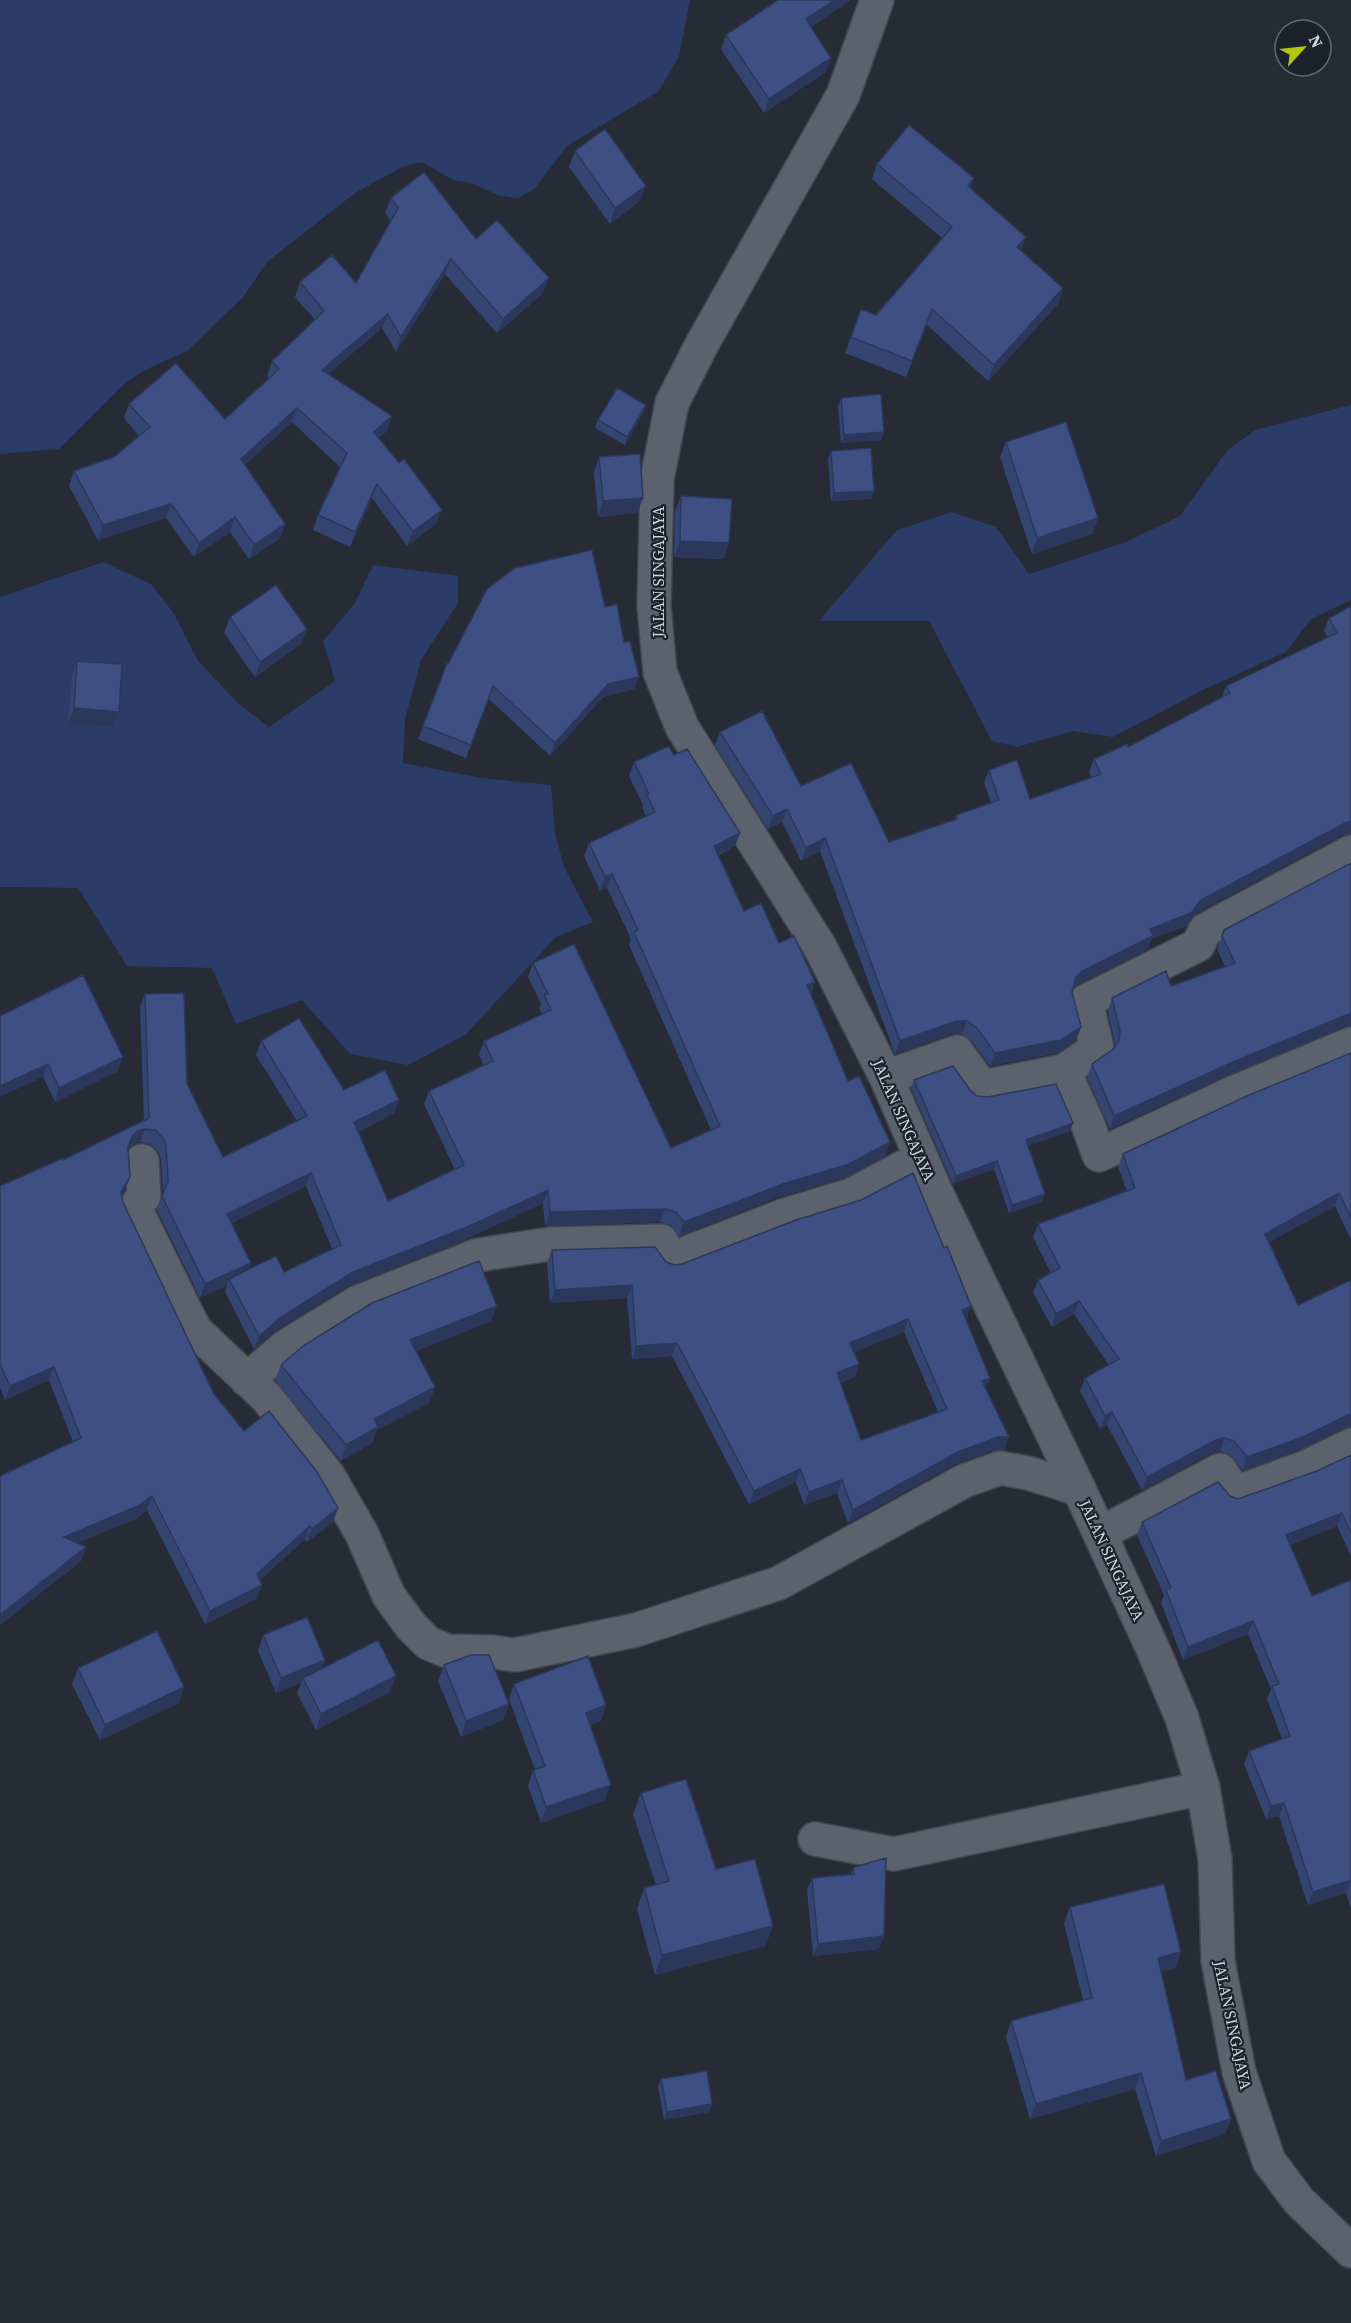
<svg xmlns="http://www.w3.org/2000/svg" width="1351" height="2323" viewBox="0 0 1351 2323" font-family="'Source Serif 4',serif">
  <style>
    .green { fill: #2c3c68 }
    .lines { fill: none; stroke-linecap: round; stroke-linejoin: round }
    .street-casing { stroke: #434650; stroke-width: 36 }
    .secondary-casing { stroke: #434650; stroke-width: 36 }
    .street { stroke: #5c616e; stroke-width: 33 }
    .secondary { stroke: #5c616e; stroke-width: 33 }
    .wall { fill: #354571; fill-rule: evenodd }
    .shaded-wall { fill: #2b385c }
    .building { fill: #3e5083; stroke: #2b385c; stroke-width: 1.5; fill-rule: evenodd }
    .labels { text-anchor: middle; stroke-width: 4.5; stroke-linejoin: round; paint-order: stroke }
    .street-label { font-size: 16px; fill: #d4d7df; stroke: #1d212c }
  </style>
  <rect width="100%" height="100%" fill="#272b36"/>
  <!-- green -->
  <path class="green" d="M0 0H690L679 56 659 91 567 146 534 189 518 198 500 196 472 183 453 180 422 162 404 166 355 193 267 262 243 297 187 351 143 371 124 384 59 449 0 454Z
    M1351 405V600L1311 619 1286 652 1203 690 1113 737 1073 731 1017 747 992 741 929 621H819L897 530 951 512 996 527 1029 574 1126 542 1180 516 1227 451 1255 430Z
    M103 562 151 584 175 615 198 661 240 705 269 727 335 681 323 641 355 603 373 565 458 576V603L421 660 405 719 403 763 482 778 551 785 555 833 564 867 593 922 556 937 465 1035 408 1065 350 1054 302 1000 236 1024 212 968 127 966 78 888 0 887V597Z"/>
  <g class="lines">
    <defs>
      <path id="street" d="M1064 1071 1087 1122 1099 1155 1235 1092 1351 1044
        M886 1077 957 1052 982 1087 1064 1071 1097 1048 1086 1001 1198 945 1205 930 1351 852
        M142 1161 144 1196 135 1208 195 1330 267 1398 328 1475 362 1534 389 1596 411 1626 428 1643 447 1651 493 1652 515 1655 636 1630 779 1583 964 1481 1000 1468 1028 1473 1079 1489
        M247 1380 286 1346 358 1302 478 1255 550 1244 661 1241 671 1259 785 1215 851 1195 921 1158
        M1100 1534 1220 1470 1235 1493 1306 1467 1351 1445
        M815 1839 894 1854 1203 1788"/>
      <path id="secondary" d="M877 0 843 95 702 344 672 403 657 479 654 606 660 672 682 727 820 947 886 1077 937 1194 1079 1489 1152 1647 1182 1718 1203 1788 1215 1859 1218 1961 1239 2072 1269 2161 1299 2201 1351 2251"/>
    </defs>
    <!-- street casing -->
    <use href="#street" class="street-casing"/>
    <!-- secondary casing -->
    <use href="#secondary" class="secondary-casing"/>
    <!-- street -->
    <use href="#street" class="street"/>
    <!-- secondary -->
    <use href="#secondary" class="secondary"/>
  </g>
  <!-- wall -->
  <path class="wall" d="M811 27 826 72 764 113 721 49 726 35Z
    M575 151 640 201 610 224 569 167Z
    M877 164 974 178 970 189 1026 237 1021 250 1063 288 1058 304 988 381 927 325 906 377 845 353 861 309 876 315 942 238 872 179Z
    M391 198 476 239 543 293 497 333 445 274 396 352 382 328 328 374 392 416 387 431 379 438 436 524 407 546 372 498 350 547 313 530 318 515 340 467 292 422 245 465 285 524 280 538 249 559 230 532 194 557 166 518 98 540 69 486 74 471 114 457 139 436 124 418 129 404 225 419 269 378 267 376 272 361 315 320 295 297 300 282 356 283 391 221 385 213Z
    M841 398 884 432 881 440 841 443 838 406Z
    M646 405 643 413 625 445 595 428 598 420Z
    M1006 442 1098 518 1092 534 1032 554 1000 457Z
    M831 451 874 491 871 499 831 501 828 459Z
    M599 457 643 498 637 513 598 517 594 473Z
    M681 496 724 559 674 557 675 511Z
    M1351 606V834L1342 835 1196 913 1186 926 1151 939 1148 949 1078 984 1073 988 1072 992 1081 1027 1076 1040 1057 1053 990 1066 972 1041 962 1034H951L895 1054 820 851 801 861 782 822 768 829 715 745 720 732 801 786 889 842 954 820 956 815 991 803 984 783 989 770 1030 799 1091 777 1089 772 1094 759 1128 747 1222 697 1226 686 1328 637 1324 631 1329 618Z
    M605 607 624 642 639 677 634 689 603 697 550 756 489 699 466 758 418 739 447 663 448 664Z
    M230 617 301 644 255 677 224 633Z
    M77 661 119 712 113 727 68 724 72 677Z
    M674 755 740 833 735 846 719 855 744 911 779 943 815 982 811 994 848 1081 885 1156 844 1178 778 1197 679 1236 671 1225 660 1222 545 1226 543 1203 462 1241 348 1286 276 1330 254 1349 225 1292 227 1285 200 1298 157 1210 163 1194 161 1160 158 1151 150 1144 140 1142 132 1145 128 1149 130 1177 122 1196 123 1202 214 1394 244 1431 338 1508 333 1522 307 1542 305 1539 260 1580 262 1585 257 1598 205 1624 147 1510 135 1519 77 1543 86 1547 81 1561 0 1625 73 1442 49 1380 5 1400 0 1388V1186L63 1160 144 1120 140 1007 145 994 187 1084 223 1157 297 1121 256 1055 261 1041 344 1090 399 1100 394 1113 358 1132 388 1201 455 1170 424 1104 429 1091 483 1065 479 1054 484 1041 542 1014 539 1009 541 1004 528 977 533 963 671 1148 711 1130 629 945 631 939 607 888 600 891 584 856 589 843 646 816 642 808 643 805 629 776 634 762ZM306 1186 332 1249 284 1272 248 1270 232 1223Z
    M1351 863V1026L1344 1027 1228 1075 1110 1129 1087 1077 1092 1064 1112 1050 1115 1047V1044L1108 1011 1112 998 1171 986 1225 966 1217 949 1222 936Z
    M0 1016 118 1071 55 1102 43 1077Z
    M1351 1053V1240L1335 1206 1269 1242 1343 1428 1299 1450 1243 1470 1229 1454 1220 1451 1211 1453 1142 1490 1107 1425 1100 1429 1080 1391 1085 1378 1109 1365 1074 1314 1052 1327 1033 1293 1038 1280 1051 1273 1033 1237 1038 1224 1127 1191 1118 1167 1123 1154Z
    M914 1080 970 1090 977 1096 1070 1131 1028 1146 1042 1202 1009 1213 994 1169 953 1184 911 1088Z
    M944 1248 971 1306 966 1319 986 1389 1009 1437 1004 1450H994L955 1464 848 1523 837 1493 804 1505 796 1482 749 1504 672 1356 632 1359 627 1298 550 1303 547 1263 552 1250 666 1262 674 1265ZM904 1332 938 1412 861 1440 840 1383 855 1377 854 1352Z
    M491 1321 416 1351 435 1387 429 1403 377 1430 372 1443 341 1461 275 1380 281 1365Z
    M1351 1455V1556L1337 1526 1290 1545 1312 1596 1351 1580V1909L1346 1893 1308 1905 1279 1816 1266 1819 1244 1764 1249 1751 1282 1739 1267 1699 1271 1689 1248 1634 1183 1660 1161 1603 1164 1595 1137 1535 1142 1522 1230 1496 1238 1499 1317 1471Z
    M263 1635 325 1660 322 1668 390 1692 316 1730 297 1693 301 1683 276 1693 258 1651Z
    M444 1665 503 1720 461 1737 438 1681Z
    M78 1668 184 1687 179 1703 100 1740 72 1684Z
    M514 1684 606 1705 601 1721 590 1725 605 1800 541 1823 528 1786 533 1770H535L509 1699Z
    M641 1793 773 1926 765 1946 655 1975 637 1909 644 1888 656 1885 633 1814Z
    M854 1867 879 1949 813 1956 807 1890 812 1878 851 1874Z
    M1070 1907 1176 1968 1161 1971 1186 2080 1231 2119 1225 2134 1156 2156 1135 2089 1030 2119 1006 2037 1011 2021 1083 2000 1064 1923Z
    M661 2079 712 2104 709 2112 664 2120 658 2087Z"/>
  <!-- shaded-wall -->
  <path class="shaded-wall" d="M835 0H851L801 34 806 19Z
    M831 58 826 72 764 113 769 99Z
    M974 178 968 194V186Z
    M646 186 640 201 610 224 615 208Z
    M1026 237 1020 252 1017 247Z
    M451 259 445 274 396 352 401 337Z
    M549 278 543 293 497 333 503 319Z
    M1063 288 1058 304 988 381 994 365Z
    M388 314 382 328 316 385 322 370Z
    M646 405 643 413 625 445 627 437Z
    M297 408 292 422 235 474 241 459Z
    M392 416 387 431 369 446 374 432Z
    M884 432 881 440 841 443 844 435Z
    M377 484 372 498 350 547 355 532Z
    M874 491 871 499 831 501 834 493Z
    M643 498 637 513 598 517 603 501Z
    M171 504 166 518 98 540 103 525Z
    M442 510 436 524 407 546 413 531Z
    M235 517 230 532 194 557 199 543Z
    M1098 518 1092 534 1032 554 1037 538Z
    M285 524 280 538 249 559 254 545Z
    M680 541 729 543 724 559 674 557Z
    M307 629 301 644 255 677 260 662Z
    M639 677 634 689 603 697 550 756 555 743 608 684Z
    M74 708 119 712 113 727 68 724Z
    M787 809 782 822 768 829 773 816Z
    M1347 822H1351V834L1342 835 1196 913 1186 926 1151 939 1148 949 1078 984 1071 990 1076 977 1082 971 1150 929Z
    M740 833 735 846 710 859 714 846Z
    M825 838 820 851 801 861 806 848Z
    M612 874 607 888 600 891 605 877Z
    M815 982 810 995 807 985Z
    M1351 1013V1026L1344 1027 1228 1075 1110 1129 1114 1116 1233 1062Z
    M956 1021H967L962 1034H951L895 1054 900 1041Z
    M1081 1027 1076 1040 1057 1053 990 1066 995 1053Z
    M123 1057 118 1071 55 1102 59 1088Z
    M48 1064 43 1077 0 1097V1086Z
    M399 1100 394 1113 349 1136 354 1122Z
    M1073 1123 1070 1131 1023 1148 1026 1140Z
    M145 1129 140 1142 132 1145 126 1152 131 1138 137 1131Z
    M890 1142 885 1156 844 1178 778 1197 679 1236 684 1222Z
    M997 1161 994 1169 953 1184 956 1176Z
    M311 1173 306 1186 222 1228 227 1214Z
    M130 1177 125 1190 116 1206 121 1192Z
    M548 1190 543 1203 462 1241 348 1286 276 1330 254 1349 259 1336 281 1317 353 1272Z
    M1339 1193 1335 1206 1260 1247 1265 1234Z
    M1045 1194 1042 1202 1009 1213 1012 1205Z
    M665 1209 660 1222 545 1226 550 1212Z
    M251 1263 246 1276 229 1279 227 1285 200 1298 205 1284Z
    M632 1285 627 1298 550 1303 555 1290Z
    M1079 1301 1074 1314 1052 1327 1056 1314Z
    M497 1306 491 1321 404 1356 410 1340Z
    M971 1306 967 1319 957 1323 962 1310Z
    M908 1319 904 1332 846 1356 850 1343Z
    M677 1343 672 1356 632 1359 636 1346Z
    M859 1364 855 1377 832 1386 837 1373Z
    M54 1367 49 1380 5 1400 10 1386Z
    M990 1378 985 1391 982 1381Z
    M435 1387 429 1403 377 1430 372 1443 341 1461 346 1445 374 1419Z
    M1112 1412 1107 1425 1100 1429 1105 1416Z
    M1351 1414V1427L1343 1428 1299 1450 1243 1470 1247 1457Z
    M998 1437H1009L1004 1450H994L955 1464 848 1523 853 1510 960 1451Z
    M1224 1438 1220 1451 1211 1453 1142 1490 1147 1477 1216 1440Z
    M800 1469 796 1482 749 1504 754 1491Z
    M842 1480 837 1493 804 1505 809 1492Z
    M152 1496 147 1510 135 1519 59 1550 64 1537Z
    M338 1508 333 1522 307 1542 312 1529Z
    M1342 1513 1337 1526 1281 1549 1286 1535Z
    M310 1526 305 1539 252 1587 257 1574Z
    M86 1547 81 1561 0 1625V1615Z
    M262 1585 257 1598 205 1624 210 1611Z
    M1253 1621 1248 1634 1183 1660 1188 1647Z
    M325 1660 319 1676 303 1678 301 1683 276 1693 281 1678Z
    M396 1676 390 1692 316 1730 321 1714Z
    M184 1687 179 1703 100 1740 105 1725Z
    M509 1704 503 1720 461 1737 466 1721Z
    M606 1705 601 1721 580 1729 586 1713Z
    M611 1785 605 1800 541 1823 546 1807Z
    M1284 1803 1279 1816 1266 1819 1271 1806Z
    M1351 1880 1346 1893 1308 1905 1313 1892Z
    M773 1926 765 1946 655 1975 662 1955Z
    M884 1936 879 1949 813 1956 818 1944Z
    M1181 1952 1176 1968 1153 1973 1158 1958Z
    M1141 2073 1135 2089 1030 2119 1036 2104Z
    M712 2104 709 2112 664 2120 667 2112Z
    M1231 2119 1225 2134 1156 2156 1161 2141Z"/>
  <!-- building -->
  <path class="building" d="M778 0H835L806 19 831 58 769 99 726 35Z
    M909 125 974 178 968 186 1026 237 1017 247 1063 288 994 365 932 309 912 361 851 337 861 309 876 315 952 227 877 164Z
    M605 129 646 186 615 208 575 151Z
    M424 172 476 239 497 220 549 278 503 319 451 259 401 337 388 314 322 370 392 416 374 432 399 463 404 459 442 510 413 531 377 484 355 532 318 515 347 453 297 408 241 459 285 524 254 545 235 517 199 543 171 504 103 525 74 471 114 457 150 427 129 404 176 363 225 419 279 369 272 361 324 311 300 282 332 255 356 283 398 208 391 198Z
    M617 388 646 405 627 437 598 420Z
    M881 394 884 432 844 435 841 398Z
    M1066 422 1098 518 1037 538 1006 442Z
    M871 448 874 491 834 493 831 451Z
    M640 454 643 498 603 501 599 457Z
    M681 496 732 499 729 543 680 541Z
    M592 550 605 607 617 604 624 642 630 641 639 677 608 684 555 743 493 686 471 745 423 726 447 663 448 664 487 589 515 568Z
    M276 585 307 629 260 662 230 617Z
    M1351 606V822H1347L1201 900 1191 913 1150 929 1153 936 1082 971 1076 977 1072 992 1081 1027 1061 1040 995 1053 977 1028 967 1021H956L900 1041 825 838 806 848 787 809 773 816 720 732 762 711 801 786 851 763 889 842 957 819 956 815 999 800 989 770 1017 760 1030 799 1101 774 1094 759 1127 744 1128 747 1230 693 1226 686 1337 633 1329 618Z
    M77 661 122 664 119 712 74 708Z
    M669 746 674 755 687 749 740 833 714 846 744 911 761 903 779 943 794 936 815 982 807 985 848 1081 859 1076 890 1142 849 1164 783 1184 684 1222 676 1212 665 1209 550 1212 548 1190 467 1227 353 1272 281 1317 259 1336 229 1279 276 1256 284 1272 341 1245 311 1173 227 1214 251 1263 205 1284 162 1196 168 1181 166 1146 163 1138 155 1130 145 1129 137 1131 131 1138 128 1148 130 1177 121 1192 123 1202 214 1394 244 1431 269 1411 317 1472 338 1508 312 1529 310 1526 257 1574 262 1585 210 1611 152 1496 140 1505 64 1537 86 1547 0 1615V1476L81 1438 54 1367 10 1386 0 1364V1186L63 1158V1160L149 1118 145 994 184 993 187 1084 223 1157 307 1116 261 1041 299 1018 344 1090 385 1070 399 1100 354 1122 388 1201 464 1165 429 1091 493 1061 484 1041 551 1010 544 995 548 994 533 963 574 944 671 1148 720 1126 634 932 638 930 612 874 605 877 589 843 655 812 647 795 649 794 634 762Z
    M1351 863V1013L1233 1062 1114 1116 1092 1064 1112 1050 1119 1041 1120 1031 1112 998 1166 971 1171 986 1235 963 1222 936 1224 930Z
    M83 975 123 1057 59 1088 48 1064 0 1086V1016Z
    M1351 1053V1217L1339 1193 1265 1234 1298 1305 1351 1280V1414L1348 1415 1303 1437 1247 1457 1234 1441 1224 1438 1216 1440 1147 1477 1112 1412 1105 1416 1085 1378 1119 1359 1079 1301 1056 1314 1038 1280 1060 1268 1038 1224 1135 1188 1123 1154 1247 1096Z
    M953 1066 970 1090 977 1096 988 1097 1056 1084 1073 1123 1026 1140 1045 1194 1012 1205 997 1161 956 1176 914 1080Z
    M913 1173 944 1248 947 1246 971 1306 962 1310 990 1378 982 1381 1009 1437H998L960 1451 853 1510 842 1480 809 1492 800 1469 754 1491 677 1343 636 1346 632 1285 555 1290 552 1250 655 1247 666 1262 674 1265 682 1264 796 1220 861 1200ZM908 1319 947 1409 861 1440 837 1373 859 1364 850 1343Z
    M479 1261 497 1306 410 1340 435 1387 374 1419 378 1427 346 1445 281 1365 303 1346 372 1303Z
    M1351 1455V1533L1342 1513 1286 1535 1312 1596 1351 1580V1881V1880L1313 1892 1284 1803 1271 1806 1249 1751 1290 1736 1272 1686 1279 1684 1253 1621 1188 1647 1166 1590 1171 1588 1142 1522 1218 1482 1230 1496 1238 1499 1317 1471Z
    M307 1617 325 1660 281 1678 263 1635Z
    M157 1631 184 1687 105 1725 78 1668Z
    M378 1640 396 1676 321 1714 303 1678Z
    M471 1655H489L509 1704 466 1721 444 1665Z
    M588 1656 606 1705 586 1713 611 1785 546 1807 533 1770 545 1766 514 1684Z
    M686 1779 716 1869 755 1859 773 1926 662 1955 644 1888 669 1881 641 1793Z
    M886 1858 884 1936 818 1944 812 1878 854 1874V1867Z
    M1164 1884 1181 1952 1158 1958 1186 2080 1216 2071 1231 2119 1161 2141 1141 2073 1036 2104 1011 2021 1092 1998 1070 1907Z
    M707 2071 712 2104 667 2112 661 2079Z"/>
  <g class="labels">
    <!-- street labels -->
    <g class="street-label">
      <text transform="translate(658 572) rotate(-90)" y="6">JALAN SINGAJAYA</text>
      <text transform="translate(904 1120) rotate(66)" y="6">JALAN SINGAJAYA</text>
      <text transform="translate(1112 1560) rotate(65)" y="6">JALAN SINGAJAYA</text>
      <text transform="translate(1233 2025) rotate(78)" y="6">JALAN SINGAJAYA</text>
    </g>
  </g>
  <!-- north arrow -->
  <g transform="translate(1303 48) rotate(63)"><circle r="28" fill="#1d212c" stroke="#666a74" stroke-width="1.5"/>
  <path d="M0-4.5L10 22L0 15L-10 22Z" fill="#aec60c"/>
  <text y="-9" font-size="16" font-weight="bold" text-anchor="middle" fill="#d4d7df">N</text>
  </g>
</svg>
